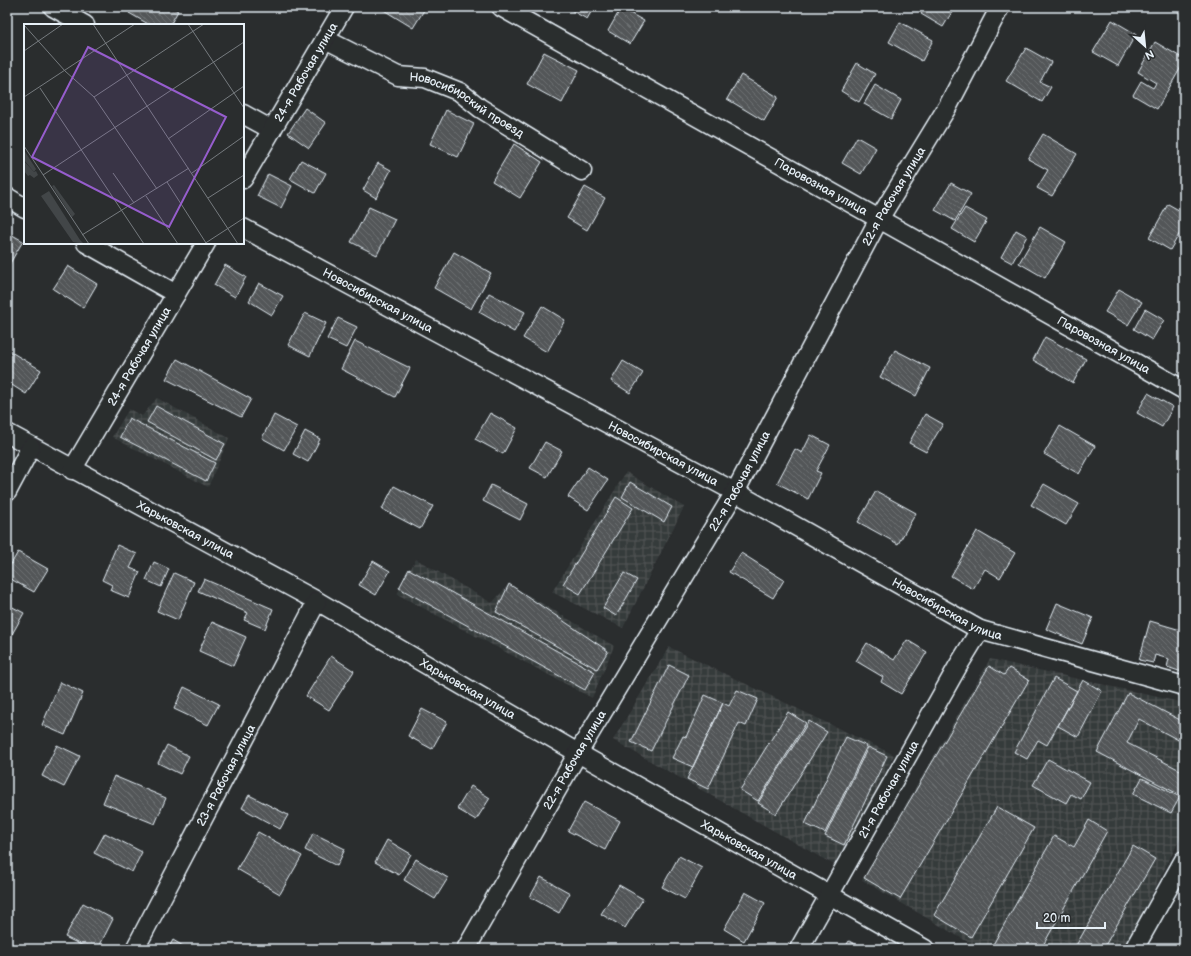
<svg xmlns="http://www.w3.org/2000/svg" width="1191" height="956" viewBox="0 0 1191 956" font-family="'Balsamiq Sans',sans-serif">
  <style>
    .industrial { fill: url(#industrial-grid) }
    .building { fill: url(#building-back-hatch); stroke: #e8f1f8 }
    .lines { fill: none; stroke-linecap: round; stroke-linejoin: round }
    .minor-casing { stroke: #e8f1f8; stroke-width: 21 }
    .minor { stroke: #2a2d2e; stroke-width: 18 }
    .labels { text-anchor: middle; stroke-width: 4; stroke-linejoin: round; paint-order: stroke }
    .street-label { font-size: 12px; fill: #e8f1f8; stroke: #2a2d2e }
    .inset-road { fill: none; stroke: #767b7f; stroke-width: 1 }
    .view { fill: #965dcd; fill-opacity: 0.15; stroke: #965dcd; stroke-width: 2 }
    .inset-edge { fill: none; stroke: #e8f1f8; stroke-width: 2 }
  </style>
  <defs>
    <pattern id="industrial-grid" width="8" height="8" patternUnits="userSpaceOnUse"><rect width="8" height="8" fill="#363a3b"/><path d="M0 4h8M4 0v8" fill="none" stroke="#535758"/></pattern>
    <pattern id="building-back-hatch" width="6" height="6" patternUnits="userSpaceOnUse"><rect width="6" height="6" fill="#535759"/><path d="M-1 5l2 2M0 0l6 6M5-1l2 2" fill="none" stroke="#6c7072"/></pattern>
  </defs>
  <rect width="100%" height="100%" fill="#2a2d2e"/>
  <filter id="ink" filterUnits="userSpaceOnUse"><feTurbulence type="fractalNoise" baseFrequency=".025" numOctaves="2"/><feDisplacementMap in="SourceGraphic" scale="8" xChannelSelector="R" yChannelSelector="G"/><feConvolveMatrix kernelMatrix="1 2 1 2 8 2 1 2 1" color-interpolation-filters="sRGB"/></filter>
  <g filter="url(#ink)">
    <!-- industrial -->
    <path class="industrial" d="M157 398 229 438 208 487 112 437 129 409 142 416Z
      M626 472 684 507 623 628 552 592Z
      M416 559 492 603 509 584 614 646 592 698 397 594Z
      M669 647 894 755 836 866 613 740Z
      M990 659 1184 703V831L1124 949H980L862 880Z"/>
    <!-- building -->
    <path class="building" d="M132 7H171L178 11 170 25H150L129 13Z
      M384 7H426L413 28 382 9Z
      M565 7H594L587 19Z
      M926 7H955L943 27 921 14Z
      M621 8 644 21 630 44 608 31Z
      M1112 20 1136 34 1118 66 1093 52Z
      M900 22 933 40 922 61 889 42Z
      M1155 42 1184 59V62L1157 109 1133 95 1141 81 1153 88 1156 83 1138 72Z
      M1026 48 1051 62 1040 82 1051 87 1042 102 1006 81Z
      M544 52 579 70 562 103 527 84Z
      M857 63 875 74 859 102 841 91Z
      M741 75 778 97 764 121 727 99Z
      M875 85 901 100 891 119 864 104Z
      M305 108 326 123 309 148 288 133Z
      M446 110 474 124 458 157 430 144Z
      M1043 134 1077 154 1052 196 1037 188 1048 170 1028 159Z
      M857 137 876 148 861 174 842 163Z
      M514 144 542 162 520 198 492 181Z
      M301 160 326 173 315 193 290 179Z
      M378 163 391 170 376 198 363 190Z
      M268 174 292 186 281 208 257 196Z
      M951 183 971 194 955 221 935 210Z
      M585 187 605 198 587 230 567 218Z
      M1168 204 1184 213V226L1170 250 1149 238Z
      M369 207 395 219 377 255 351 242Z
      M965 208 987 220 974 242 952 229Z
      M1040 227 1066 242 1045 278 1019 263Z
      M1016 230 1027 236 1012 263 1001 257Z
      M7 232 23 241 9 265 7 264Z
      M454 252 491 273 471 309 434 288Z
      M225 265 246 277 235 297 214 285Z
      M68 266 97 284 83 308 53 289Z
      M259 283 283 296 272 315 249 301Z
      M1119 289 1142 302 1128 325 1105 312Z
      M489 293 525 312 514 332 479 312Z
      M542 306 565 320 547 352 523 338Z
      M1145 309 1164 320 1152 340 1134 329Z
      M305 313 326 323 310 356 288 345Z
      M338 318 357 327 346 348 327 339Z
      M1045 337 1086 359 1073 383 1033 360Z
      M355 341 410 368 395 397 341 369Z
      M895 350 930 368 916 396 880 377Z
      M11 352 41 370 26 394 7 382V359Z
      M177 359 251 399 241 417 166 379Z
      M623 361 643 373 630 393 611 381Z
      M1148 393 1173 407 1162 427 1137 413Z
      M156 406 225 444 216 460 147 422Z
      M490 413 517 428 503 454 475 439Z
      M925 414 943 424 926 452 909 443Z
      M274 415 297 427 284 450 262 438Z
      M129 418 215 463 206 481 120 437Z
      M1060 426 1095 446 1079 474 1044 454Z
      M305 431 320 439 308 462 293 454Z
      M811 435 830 445 816 471 821 473 808 499 777 483 795 449 802 453Z
      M545 442 562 451 547 477 530 468Z
      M588 467 608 480 588 510 568 497Z
      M630 482 672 507 664 522 622 497Z
      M1044 484 1079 504 1066 525 1031 505Z
      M491 485 528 504 520 520 483 501Z
      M394 486 433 506 420 529 382 509Z
      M876 491 916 513 898 544 858 522Z
      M616 497 633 508 580 594 563 584Z
      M977 531 1015 553 1000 578 985 569 973 589 951 576Z
      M117 545 137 554 130 568 140 572 129 598 110 590 112 585 102 580Z
      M18 552 48 569 34 592 7 577V571Z
      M741 553 784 580 773 598 729 572Z
      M373 561 390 571 376 595 359 585Z
      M154 562 169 569 161 587 146 580Z
      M409 569 595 672 585 690 399 588Z
      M174 573 194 582 178 620 157 611Z
      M624 573 637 580 616 616 603 608Z
      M204 579 273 609 265 629 244 620 248 613 198 591Z
      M509 584 608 651 597 669 496 612Z
      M1057 603 1093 618 1082 644 1046 629Z
      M7 604 24 613 7 643Z
      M1150 621 1184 631V664L1182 672 1167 667 1169 659 1155 655 1153 663 1139 660Z
      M212 622 246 637 233 666 199 651Z
      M907 640 927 652 901 694 881 682 883 677 856 661 867 643 894 660Z
      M331 656 354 671 329 710 306 696Z
      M669 665 689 675 651 751 631 742Z
      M989 666 1004 675 1009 668 1029 680 900 899 864 878Z
      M1054 678 1077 691 1047 745 1038 740 1027 759 1014 752Z
      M1083 680 1102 691 1078 737 1058 726Z
      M60 682 83 693 65 735 42 725Z
      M184 687 219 704 208 725 174 709Z
      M737 690 758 699 746 726 739 723 708 789 687 779 723 703 729 706Z
      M1128 693 1184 722V743L1139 719 1127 743 1184 772V797L1097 752Z
      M705 695 723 703 693 767 672 758 683 736 686 737Z
      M422 709 447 722 432 749 408 736Z
      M788 712 806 723 758 801 740 790Z
      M809 721 827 732 776 814 758 803Z
      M846 737 867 746 825 833 805 824Z
      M57 745 80 756 64 787 42 776Z
      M167 745 189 756 180 774 158 763Z
      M868 747 887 756 844 845 825 836Z
      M1048 759 1090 782 1081 799 1071 794 1066 803 1033 785Z
      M114 776 166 798 155 824 103 803Z
      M1142 778 1180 797 1171 813 1133 794Z
      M471 786 490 798 476 820 457 809Z
      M249 795 288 815 280 829 242 808Z
      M584 802 620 821 605 850 568 831Z
      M997 807 1034 828 971 937 934 915Z
      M1089 820 1107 831 1041 949 991 948 1054 836 1074 847Z
      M258 832 302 856 280 894 237 869Z
      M105 833 142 852 132 872 94 853Z
      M313 833 345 849 337 866 305 850Z
      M387 840 411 854 399 875 375 862Z
      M1133 846 1155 859 1103 949H1074Z
      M679 856 702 868 685 899 662 887Z
      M416 859 448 878 435 899 404 880Z
      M541 877 570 893 559 913 530 897Z
      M619 885 643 899 625 928 601 914Z
      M745 892 765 903 744 941 724 929Z
      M83 903 113 919 98 949H89L65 937Z
      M173 940 188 949H168Z
      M849 941 864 949H844Z"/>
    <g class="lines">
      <defs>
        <g id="minor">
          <path d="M53 7 85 25"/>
          <path id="s1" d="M501 7 1184 390"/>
          <path id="s2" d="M325 39 398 76 425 78 460 92 480 108 582 171"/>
          <path d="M243 114 272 130"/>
          <path id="s3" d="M243 179 344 7"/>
          <path d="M7 197 25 208"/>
          <path id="s4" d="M243 228 735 492 980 630 1184 686"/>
          <path d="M86 243 176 294"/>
          <path id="s5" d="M7 433 317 601 578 753 925 949"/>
          <path id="s6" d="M72 470 206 243"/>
          <path d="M7 492 31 447"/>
          <path id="s7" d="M135 949 317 601"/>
          <path id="s8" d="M466 949 578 753 735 492 879 219 948 106 1000 7"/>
          <path id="s9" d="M799 949 958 666 980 630"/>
          <path d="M1134 949 1184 860"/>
        </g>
      </defs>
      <!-- minor casing -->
      <use href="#minor" class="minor-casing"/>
      <!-- minor -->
      <use href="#minor" class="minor"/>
    </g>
  </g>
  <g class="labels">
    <!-- street labels -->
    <g class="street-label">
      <text dy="4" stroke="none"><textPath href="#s3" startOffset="124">24-я Рабочая улица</textPath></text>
      <text dy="4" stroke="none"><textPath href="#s2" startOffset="158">Новосибирский проезд</textPath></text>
      <text dy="4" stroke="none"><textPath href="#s1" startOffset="367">Паровозная улица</textPath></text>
      <text dy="4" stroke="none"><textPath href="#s8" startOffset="866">22-я Рабочая улица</textPath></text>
      <text dy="4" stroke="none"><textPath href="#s4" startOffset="153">Новосибирская улица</textPath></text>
      <text dy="4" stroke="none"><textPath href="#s1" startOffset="691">Паровозная улица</textPath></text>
      <text dy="4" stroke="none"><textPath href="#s6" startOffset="132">24-я Рабочая улица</textPath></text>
      <text dy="4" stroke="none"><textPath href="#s4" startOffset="477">Новосибирская улица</textPath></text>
      <text dy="4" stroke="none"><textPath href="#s8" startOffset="542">22-я Рабочая улица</textPath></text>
      <text dy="4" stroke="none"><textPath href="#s5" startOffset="203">Харьковская улица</textPath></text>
      <text dy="4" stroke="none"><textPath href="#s4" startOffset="801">Новосибирская улица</textPath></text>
      <text dy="4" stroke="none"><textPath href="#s5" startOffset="527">Харьковская улица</textPath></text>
      <text dy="4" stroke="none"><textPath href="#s8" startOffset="218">22-я Рабочая улица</textPath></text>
      <text dy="4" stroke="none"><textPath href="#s7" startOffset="196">23-я Рабочая улица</textPath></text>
      <text dy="4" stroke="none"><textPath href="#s9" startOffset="183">21-я Рабочая улица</textPath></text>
      <text dy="4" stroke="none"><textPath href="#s5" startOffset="851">Харьковская улица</textPath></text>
    </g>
  </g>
  <!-- overview -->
  <g transform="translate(24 24)">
    <rect width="220" height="220" fill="#2a2d2e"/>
    <path d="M0 137 10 148 12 147 14 151 10 154 6 151 4 152 0 147ZM25 167 56 216 60 220 49 218 17 172Z" fill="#424648"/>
    <path d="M0 126 12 145 10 148 0 136ZM30 161 51 190 48 193 28 162Z" fill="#424648"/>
    <path class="inset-road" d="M69 0 214 220M164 0 220 84M0 1 41 47 70 73 133 165M0 27 39 0M16 64 120 220M0 73 111 0M70 73 180 0M144 115 220 62M0 122 65 220M89 149 110 179M168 149 220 112M19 151 220 18M143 158 182 219M122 172 154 220M184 174 220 151M58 211 165 144M180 220 220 194"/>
    <path class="view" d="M64 23 202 93 145 203 8 133Z"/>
    <rect width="220" height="220" class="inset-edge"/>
  </g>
  <!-- margin -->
  <rect width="1191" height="956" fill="none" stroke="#2a2d2e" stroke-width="24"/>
  <rect x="12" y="12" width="1167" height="932" fill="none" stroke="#e8f1f8" stroke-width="1.5" filter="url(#ink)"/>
  <!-- north arrow -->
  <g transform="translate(1145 46) rotate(153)" stroke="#2a2d2e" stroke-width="3" paint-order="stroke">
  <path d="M0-3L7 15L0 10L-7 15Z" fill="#e8f1f8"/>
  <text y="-6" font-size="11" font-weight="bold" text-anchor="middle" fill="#e8f1f8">N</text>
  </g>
  <!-- scale -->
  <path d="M1037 922v6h68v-6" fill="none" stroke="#e8f1f8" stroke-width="2"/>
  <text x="1043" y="922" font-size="12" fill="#e8f1f8" stroke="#2a2d2e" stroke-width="3" paint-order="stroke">20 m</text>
</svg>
